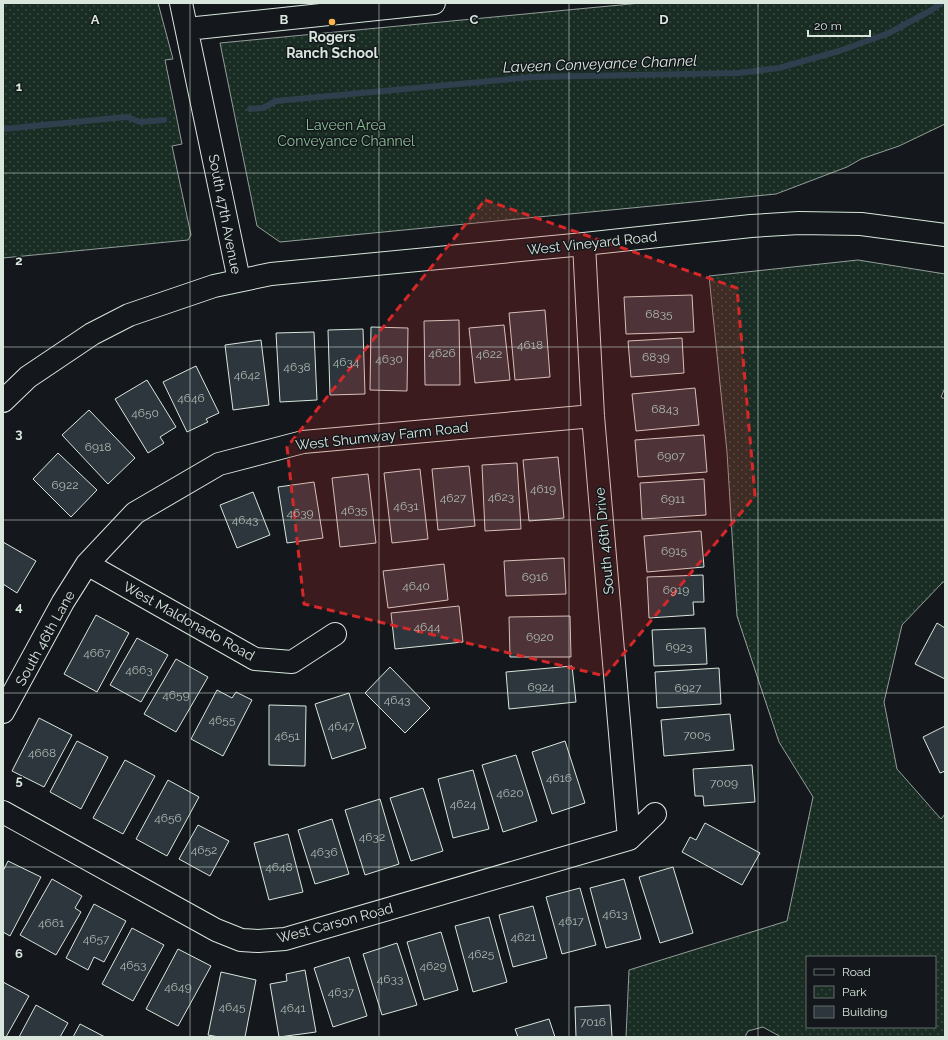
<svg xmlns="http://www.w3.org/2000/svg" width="948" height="1040" viewBox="0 0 948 1040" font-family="Raleway,sans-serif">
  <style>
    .park { fill: url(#park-dots); stroke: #939e99; fill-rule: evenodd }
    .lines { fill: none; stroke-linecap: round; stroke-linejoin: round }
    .stream { stroke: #2f3f4d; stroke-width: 6 }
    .building { fill: #2c363c; stroke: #d8e6dc }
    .minor-casing { stroke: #d8e6dc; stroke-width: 24 }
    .minor { stroke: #14181c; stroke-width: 22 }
    .marked { fill: #d62828; fill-opacity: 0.2; stroke: #d62828; stroke-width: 3; stroke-dasharray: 8 5; stroke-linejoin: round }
    .grid { fill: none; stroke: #d8e6dc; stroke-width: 1; stroke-opacity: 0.55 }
    .poi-dot { fill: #ffb74d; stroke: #14181c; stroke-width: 1.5 }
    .labels { text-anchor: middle; stroke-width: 3; stroke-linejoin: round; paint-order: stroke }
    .number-label { font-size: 12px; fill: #adbab4 }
    .poi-label { font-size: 14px; font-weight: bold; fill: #d8e6dc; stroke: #14181c }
    .park-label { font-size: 14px; fill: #8ac095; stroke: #14181c }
    .street-label { font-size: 14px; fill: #d8e6dc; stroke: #14181c }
    .water-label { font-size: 15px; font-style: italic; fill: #d8e6dc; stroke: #14181c }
    .grid-label { font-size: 13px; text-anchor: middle; font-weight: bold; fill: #d8e6dc; stroke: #14181c; stroke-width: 3; stroke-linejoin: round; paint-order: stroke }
  </style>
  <defs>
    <pattern id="park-dots" width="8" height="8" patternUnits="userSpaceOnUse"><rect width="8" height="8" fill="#1a2d24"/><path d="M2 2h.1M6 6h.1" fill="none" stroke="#3b4b43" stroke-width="1.8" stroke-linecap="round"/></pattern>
  </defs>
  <rect width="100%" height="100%" fill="#14181c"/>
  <!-- park -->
  <path class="park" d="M3 3H158L173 59 165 60 182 144 172 146 191 235 188 240 3 258Z
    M641 3H945V124L899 146 861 159 847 167 776 194 280 242 257 226 220 43Z
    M858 260 945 274V388L941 397 945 399V581L942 583 902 625 884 702 897 769 941 819 945 814V1037H781L763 1027 748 1031 745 1037H626L629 970 787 921 813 797 779 742 737 616 727 452 709 276ZM807 957H935V1027H807Z"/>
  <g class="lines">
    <!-- stream -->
    <path class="stream" d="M250 109 263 108 276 101 533 77 739 73 779 68 839 51 889 33 930 11 941 3
      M3 129 116 118 127 117 140 122 164 120"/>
  </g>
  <!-- building -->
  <path class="building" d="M692 295 694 332 626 334 624 297Z
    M545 310 550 377 515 380 509 313Z
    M459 320 460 385H425L424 321Z
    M504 325 510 380 475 383 469 328Z
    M371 327 408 328 407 391 370 390Z
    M363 329 365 394 330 395 328 330Z
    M314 332 317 400 280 402 276 333Z
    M682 338 684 373 631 377 628 341Z
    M261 340 269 405 233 410 225 345Z
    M196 366 219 413 206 419 208 422 187 432 163 382Z
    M147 380 176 427 160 437 164 443 148 453 115 399Z
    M695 388 699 425 636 431 632 394Z
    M89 410 135 458 108 484 62 435Z
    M704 435 707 472 638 477 635 440Z
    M58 453 97 490 71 517 33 479Z
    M558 457 564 518 529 521 523 460Z
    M517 463 521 529 485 531 482 465Z
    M469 466 475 526 438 530 432 469Z
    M420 469 428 539 392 543 384 473Z
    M368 474 376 543 340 547 332 478Z
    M704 479 706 515 642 519 640 483Z
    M314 482 323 538 287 543 278 487Z
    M253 492 270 535 237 548 220 505Z
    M701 531 704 567 647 572 644 536Z
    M3 542 36 561 17 593 3 584Z
    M564 558 566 594 506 596 504 561Z
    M444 564 448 600 388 608 383 571Z
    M703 575 704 602H693L694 615 649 618 647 577Z
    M459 606 463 642 395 649 391 613Z
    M96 615 129 633 97 692 64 674Z
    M570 616 571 657H510L509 617Z
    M937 623 945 628V679L915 664Z
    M705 628 707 664 654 666 652 630Z
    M137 638 168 655 141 702 110 685Z
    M176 659 208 677 176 732 144 714Z
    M572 666 576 702 509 709 506 672Z
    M390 667 430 708 405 733 365 693Z
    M719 668 721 704 657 708 655 672Z
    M217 690 232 698 236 692 252 700 223 756 191 739Z
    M349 693 366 748 332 759 315 704Z
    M269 705 306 706 305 766 269 765Z
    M730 714 734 750 664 756 661 720Z
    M39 718 72 735 44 787 12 771Z
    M945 726V771L940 773 923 737Z
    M77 741 108 757 81 809 50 792Z
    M565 741 585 803 552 814 532 752Z
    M516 755 537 821 503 832 482 765Z
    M125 760 155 776 123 834 93 818Z
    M752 765 755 802 704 806 703 796H695L693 769Z
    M473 770 489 829 453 838 438 779Z
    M168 780 199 797 167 856 136 839Z
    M423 788 443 851 411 861 390 798Z
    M380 799 399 864 365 875 345 810Z
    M332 819 349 874 315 884 298 830Z
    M705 823 760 853 742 885 682 852 690 837 696 840Z
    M198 825 229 841 210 876 179 859Z
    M288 834 303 892 269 900 254 843Z
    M8 861 41 877 10 936 3 932V871Z
    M673 867 693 933 660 943 639 877Z
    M52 879 82 896 75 908 81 912 56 955 20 935Z
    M624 879 641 939 606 948 590 888Z
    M580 888 596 945 562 954 546 897Z
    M94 904 126 921 104 962 94 957 88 970 66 958Z
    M533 906 547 958 513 967 499 915Z
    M489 917 507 982 473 992 455 926Z
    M132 928 164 945 133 1001 102 984Z
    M441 932 458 990 424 1000 407 942Z
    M397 943 417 1005 382 1015 363 954Z
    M178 949 211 966 178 1026 146 1009Z
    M349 957 367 1016 333 1027 314 968Z
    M305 970 316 1032 279 1037 270 984 287 981 286 974Z
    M221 972 256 980 245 1037H219L208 1035Z
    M3 982 29 996 6 1037H3Z
    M36 1005 68 1023 60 1037H19Z
    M610 1005 612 1037H576L575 1007Z
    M549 1019 555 1037H518L515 1029Z
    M80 1024 105 1037H73Z"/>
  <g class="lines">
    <defs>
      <path id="minor" d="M181 3 239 280
        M187 29 434 3
        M584 244 593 416 629 839
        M3 401 28 377 92 334 129 315 214 286 271 274 584 244 751 226 799 223 861 224 945 235
        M87 564 255 659 292 662 335 634
        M3 712 63 602 87 564 135 513 219 464 303 442 593 416
        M3 812 216 930 241 940 258 941 285 939 629 839 655 814"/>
    </defs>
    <!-- minor casing -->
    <use href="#minor" class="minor-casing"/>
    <!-- minor -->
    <use href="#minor" class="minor"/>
  </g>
  <!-- marked area -->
  <path class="marked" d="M485 200 737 288 755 496 605 676 304 604 287 447Z"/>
  <!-- grid -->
  <path class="grid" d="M190 3V1037M379 3V1037M569 3V1037M758 3V1037M3 173H945M3 347H945M3 520H945M3 693H945M3 867H945"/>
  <!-- markers -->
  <circle class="poi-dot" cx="332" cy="22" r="4"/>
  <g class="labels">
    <!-- number labels -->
    <g class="number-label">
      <text x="659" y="318">6835</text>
      <text x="530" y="349">4618</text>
      <text x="442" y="357">4626</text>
      <text x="489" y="358">4622</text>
      <text x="656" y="361">6839</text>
      <text x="389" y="363">4630</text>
      <text x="346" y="366">4634</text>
      <text x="297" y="371">4638</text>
      <text x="247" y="379">4642</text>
      <text x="191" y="402">4646</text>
      <text x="665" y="413">6843</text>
      <text x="145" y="417">4650</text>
      <text x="98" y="451">6918</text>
      <text x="671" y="460">6907</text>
      <text x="65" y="489">6922</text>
      <text x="543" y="493">4619</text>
      <text x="501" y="501">4623</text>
      <text x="453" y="502">4627</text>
      <text x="673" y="503">6911</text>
      <text x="406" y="510">4631</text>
      <text x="354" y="514">4635</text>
      <text x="300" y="517">4639</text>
      <text x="245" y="524">4643</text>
      <text x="674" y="555">6915</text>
      <text x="535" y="581">6916</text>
      <text x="416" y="590">4640</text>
      <text x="676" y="594">6919</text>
      <text x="427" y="631">4644</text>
      <text x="540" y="641">6920</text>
      <text x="679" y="651">6923</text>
      <text x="97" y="657">4667</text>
      <text x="139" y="674">4663</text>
      <text x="541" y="691">6924</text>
      <text x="688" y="692">6927</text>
      <text x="176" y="699">4659</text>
      <text x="397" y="704">4643</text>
      <text x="222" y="724">4655</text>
      <text x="341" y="730">4647</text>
      <text x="697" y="739">7005</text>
      <text x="287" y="740">4651</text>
      <text x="42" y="757">4668</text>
      <text x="559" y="782">4616</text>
      <text x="724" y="787">7009</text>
      <text x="510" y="797">4620</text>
      <text x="463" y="808">4624</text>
      <text x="168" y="822">4656</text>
      <text x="372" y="841">4632</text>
      <text x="204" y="854">4652</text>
      <text x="324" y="856">4636</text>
      <text x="279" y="871">4648</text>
      <text x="615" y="918">4613</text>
      <text x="571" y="925">4617</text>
      <text x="51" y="927">4661</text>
      <text x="523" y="941">4621</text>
      <text x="96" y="943">4657</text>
      <text x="481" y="958">4625</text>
      <text x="133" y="969">4653</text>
      <text x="433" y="970">4629</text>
      <text x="390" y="983">4633</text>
      <text x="178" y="991">4649</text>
      <text x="341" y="996">4637</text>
      <text x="232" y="1011">4645</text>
      <text x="293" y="1012">4641</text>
      <text x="593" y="1026">7016</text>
    </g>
    <!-- poi labels -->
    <g class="poi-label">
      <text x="332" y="42">Rogers<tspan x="332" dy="16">Ranch School</tspan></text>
    </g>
    <!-- park labels -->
    <g class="park-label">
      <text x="346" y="130">Laveen Area<tspan x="346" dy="16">Conveyance Channel</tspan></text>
    </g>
    <!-- street labels -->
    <g class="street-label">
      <text transform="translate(225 214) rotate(79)" y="5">South 47th Avenue</text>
      <text transform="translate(592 243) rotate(-6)" y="5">West Vineyard Road</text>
      <text transform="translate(382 436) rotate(-6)" y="5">West Shumway Farm Road</text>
      <text transform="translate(604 541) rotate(-95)" y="5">South 46th Drive</text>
      <text transform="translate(189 621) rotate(29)" y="5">West Maldonado Road</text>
      <text transform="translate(45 638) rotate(-61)" y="5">South 46th Lane</text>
      <text transform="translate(335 923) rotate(-15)" y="5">West Carson Road</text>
    </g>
    <!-- water labels -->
    <g class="water-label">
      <text transform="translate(600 64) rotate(-2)" y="5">Laveen Conveyance Channel</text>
    </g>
  </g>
  <g class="grid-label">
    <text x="95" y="24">A</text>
    <text x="284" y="24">B</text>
    <text x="474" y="24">C</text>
    <text x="664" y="24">D</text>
    <text x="19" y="91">1</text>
    <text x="19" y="265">2</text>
    <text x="19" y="438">3</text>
    <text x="19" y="611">4</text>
    <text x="19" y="785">5</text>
    <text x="19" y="958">6</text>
  </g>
  <!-- border -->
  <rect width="948" height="1040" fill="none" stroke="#d8e6dc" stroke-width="8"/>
  <!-- legend -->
  <rect x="806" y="956" width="130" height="72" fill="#14181c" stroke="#626a69"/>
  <rect x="814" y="969" width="20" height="6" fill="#14181c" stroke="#626a69"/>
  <text x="842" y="976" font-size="12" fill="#d8e6dc">Road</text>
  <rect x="814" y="986" width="20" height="12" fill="url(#park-dots)" stroke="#626a69"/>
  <text x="842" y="996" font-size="12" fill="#d8e6dc">Park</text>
  <rect x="814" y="1006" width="20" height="12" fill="#2c363c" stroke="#626a69"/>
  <text x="842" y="1016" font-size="12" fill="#d8e6dc">Building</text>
  <!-- scale -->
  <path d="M808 30v6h62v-6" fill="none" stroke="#d8e6dc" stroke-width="2"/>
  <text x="814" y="30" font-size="12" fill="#d8e6dc" stroke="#14181c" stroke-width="3" paint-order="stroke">20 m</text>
</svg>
